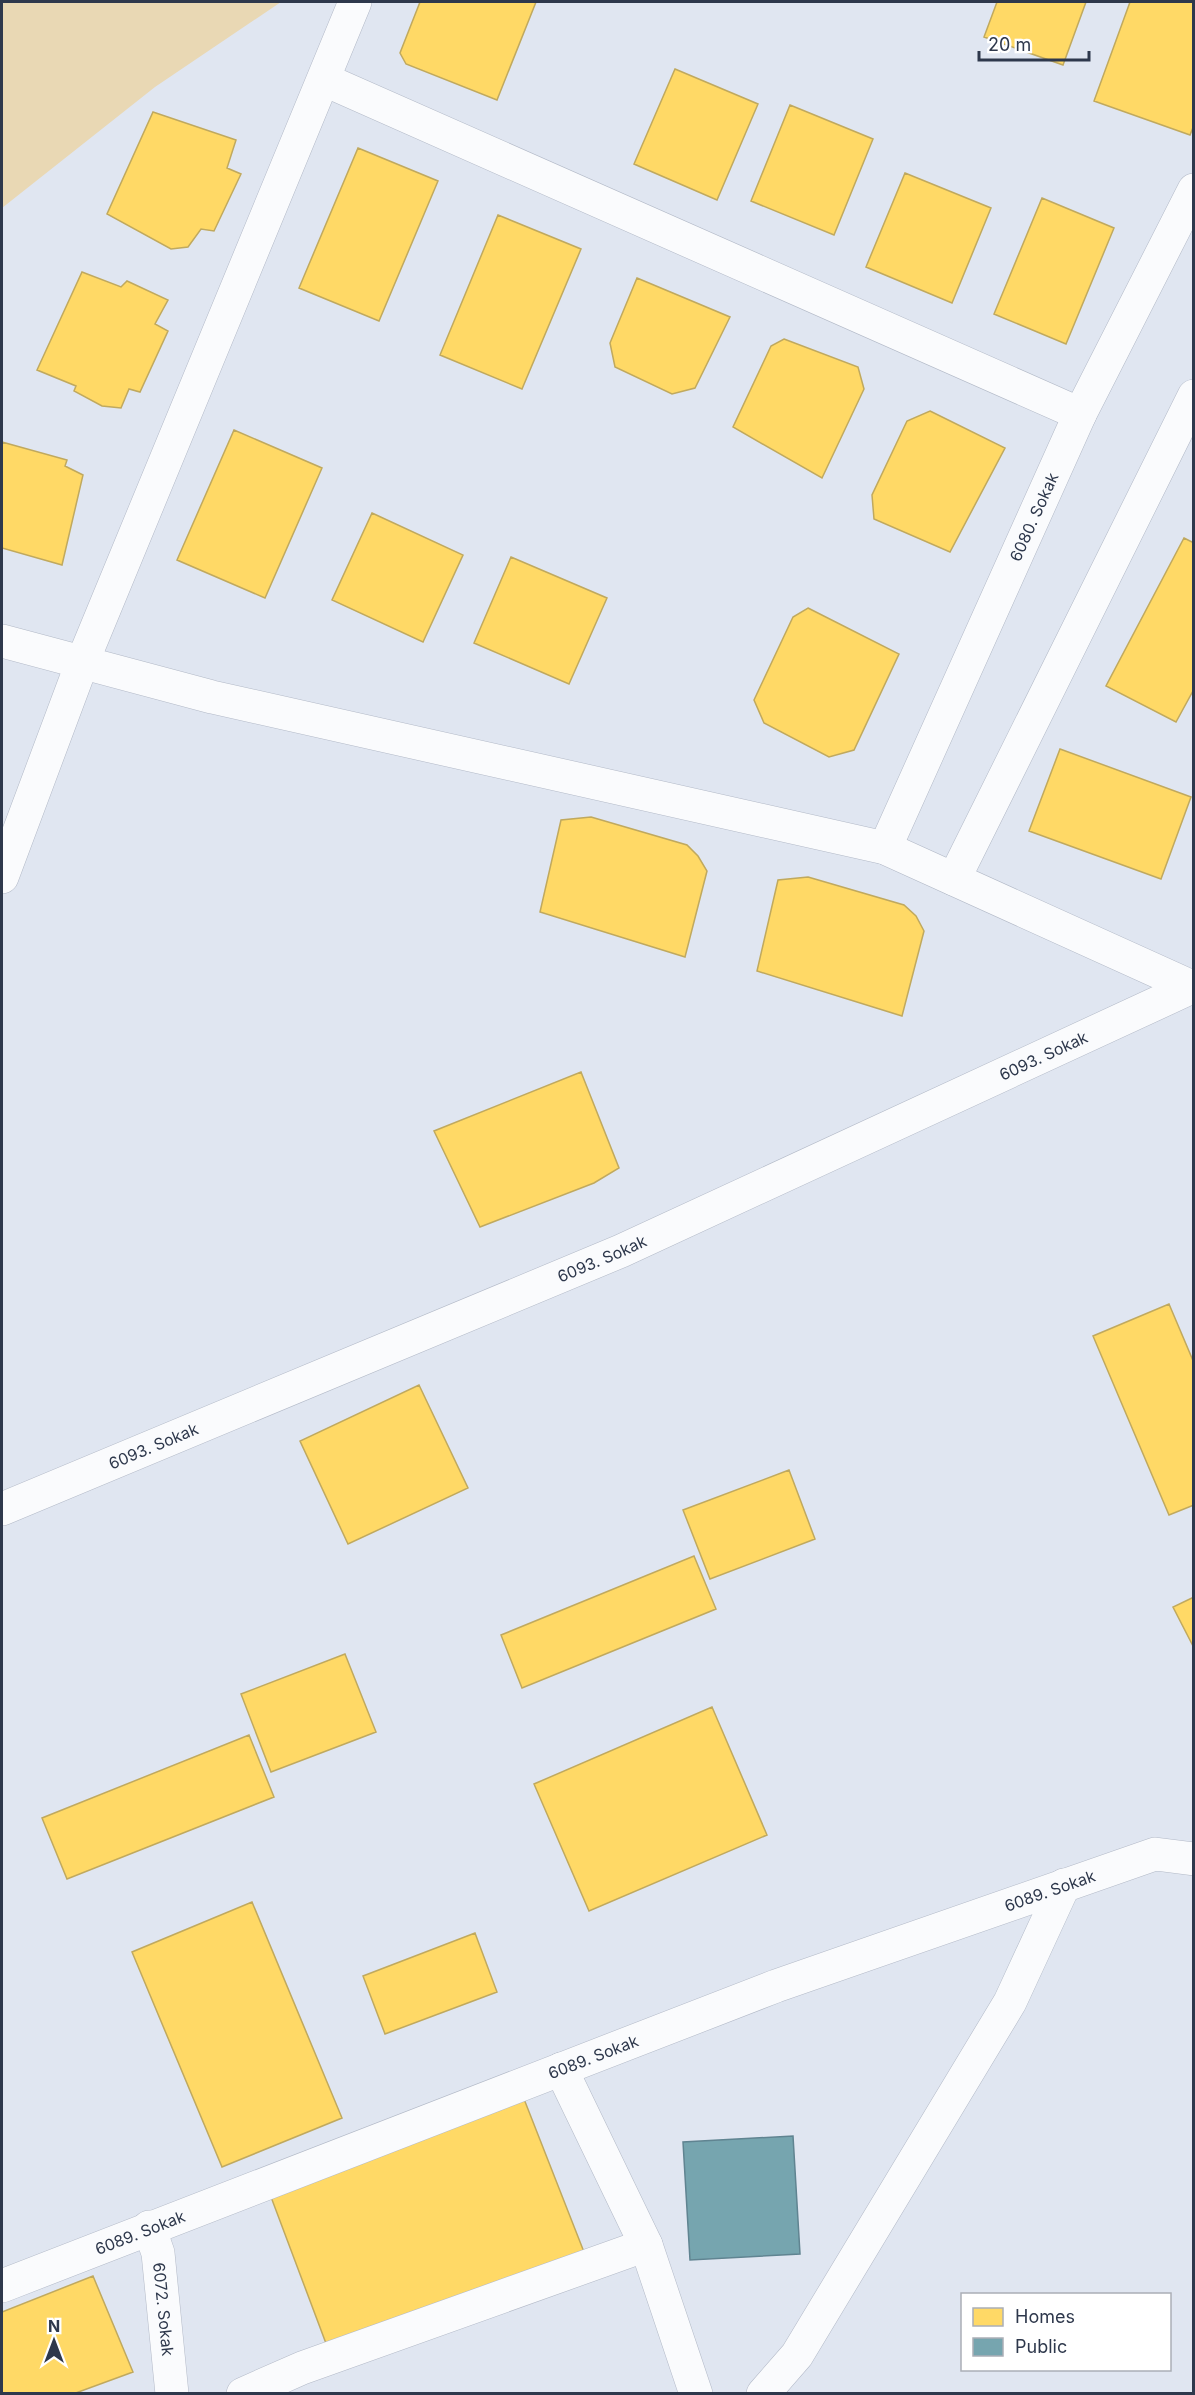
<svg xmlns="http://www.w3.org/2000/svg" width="1195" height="2395" viewBox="0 0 1195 2395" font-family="Inter,sans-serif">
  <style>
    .green { fill: #e9d8b4 }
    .homes { fill: #ffd966; stroke: #c0a95e; stroke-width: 1.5 }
    .public { fill: #76a5af; stroke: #608491; stroke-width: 1.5 }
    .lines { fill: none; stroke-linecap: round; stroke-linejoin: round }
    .minor-casing { stroke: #b2b9c7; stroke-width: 34 }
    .minor { stroke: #fafbfd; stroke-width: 33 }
    .labels { text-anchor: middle; stroke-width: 6; stroke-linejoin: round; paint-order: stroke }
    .street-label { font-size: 16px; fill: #2e384c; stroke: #fff }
  </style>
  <rect width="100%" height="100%" fill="#e0e6f1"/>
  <!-- green -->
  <path class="green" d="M2 2H281L155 87 2 208Z"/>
  <!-- homes -->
  <path class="homes" d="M420 2H536L497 100 406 64 400 53Z
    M997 2H1086L1063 65 984 37Z
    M1130 2H1194V125L1190 135 1094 101Z
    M675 69 758 104 717 200 634 164Z
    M790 105 873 139 834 235 751 201Z
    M153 112 236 140 227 168 241 174 214 231 201 229 188 247 171 249 107 214Z
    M358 148 438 181 379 321 299 288Z
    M905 173 991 208 952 303 866 267Z
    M1042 198 1114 228 1066 344 994 314Z
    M498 215 581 249 522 389 440 355Z
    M82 272 121 287 127 281 168 300 155 324 168 331 140 392 129 389 121 408 102 406 74 391 76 386 37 370Z
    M637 278 730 317 695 388 672 394 615 367 610 343Z
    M784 339 858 367 864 389 822 478 733 427 771 346Z
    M930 411 1005 448 950 552 874 519 872 495 907 421Z
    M234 430 322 468 265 598 177 560Z
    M2 442 67 460 65 466 83 475 62 565 2 548Z
    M372 513 463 555 423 642 332 600Z
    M1184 538 1194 543V689L1176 722 1106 686Z
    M511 557 607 598 569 684 474 643Z
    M808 608 899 654 854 750 829 757 764 723 754 700 793 617Z
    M1060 749 1191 797 1161 879 1029 831Z
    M591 817 687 845 698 856 707 871 685 957 540 912 561 820Z
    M808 877 904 905 916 916 924 931 902 1016 757 971 778 880Z
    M581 1072 619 1168 594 1183 480 1227 434 1131Z
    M1169 1304 1194 1363V1505L1169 1515 1093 1336Z
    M419 1385 468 1488 348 1544 300 1441Z
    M789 1470 815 1539 710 1579 683 1510Z
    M694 1556 716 1609 522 1688 501 1635Z
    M1194 1597V1648L1173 1607Z
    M345 1654 376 1732 271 1772 241 1694Z
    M712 1707 767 1835 589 1911 534 1784Z
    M249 1735 274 1797 67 1879 42 1818Z
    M252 1902 342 2118 222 2167 132 1952Z
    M475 1933 497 1992 385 2034 363 1976Z
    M524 2099 584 2252 327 2346 271 2197Z
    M93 2276 133 2372 73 2394H2V2312Z"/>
  <!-- public -->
  <path class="public" d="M793 2136 800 2254 690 2260 683 2142Z"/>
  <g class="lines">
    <defs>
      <g id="minor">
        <path d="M325 80 1080 414"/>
        <path d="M2 641 212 697 885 848 1194 988"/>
        <path id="s1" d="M885 848 1080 414 1194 190"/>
        <path d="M2 877 82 663 355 2"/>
        <path d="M954 879 1194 396"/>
        <path id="s2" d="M2 1509 621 1251 1192 987"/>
        <path d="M561 2069 646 2245 696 2394"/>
        <path id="s3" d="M149 2227 158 2253 172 2394"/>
        <path id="s4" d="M2 2286 776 1986 1155 1854 1194 1859"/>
        <path d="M243 2394 302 2368 646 2245"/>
        <path d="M763 2394 797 2355 1010 2002 1064 1885"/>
      </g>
    </defs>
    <!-- minor casing -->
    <use href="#minor" class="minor-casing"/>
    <!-- minor -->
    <use href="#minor" class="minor"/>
  </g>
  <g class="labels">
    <!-- street labels -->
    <g class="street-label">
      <text dy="6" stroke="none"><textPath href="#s1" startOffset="363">6080. Sokak</textPath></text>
      <text dy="6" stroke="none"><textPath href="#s2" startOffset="1136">6093. Sokak</textPath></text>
      <text dy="6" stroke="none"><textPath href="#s2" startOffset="650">6093. Sokak</textPath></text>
      <text dy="6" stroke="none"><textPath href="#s2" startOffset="164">6093. Sokak</textPath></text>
      <text dy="6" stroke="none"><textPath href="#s4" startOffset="1120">6089. Sokak</textPath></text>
      <text dy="6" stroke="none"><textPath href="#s4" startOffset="634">6089. Sokak</textPath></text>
      <text dy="6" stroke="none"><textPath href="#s4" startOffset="148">6089. Sokak</textPath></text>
      <text dy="6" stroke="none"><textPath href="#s3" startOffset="84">6072. Sokak</textPath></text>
    </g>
  </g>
  <!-- border -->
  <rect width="1195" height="2395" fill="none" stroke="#2e384c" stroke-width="6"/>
  <!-- legend -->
  <rect x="961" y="2293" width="210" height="78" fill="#ffffff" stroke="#abafb7" stroke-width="1.5"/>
  <rect x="973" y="2308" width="30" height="18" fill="#ffd966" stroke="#abafb7" stroke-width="1.5"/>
  <text x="1015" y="2323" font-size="18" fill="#2e384c">Homes</text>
  <rect x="973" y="2338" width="30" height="18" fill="#76a5af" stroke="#abafb7" stroke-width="1.5"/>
  <text x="1015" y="2353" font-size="18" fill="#2e384c">Public</text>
  <!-- north arrow -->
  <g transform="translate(54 2341)" stroke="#ffffff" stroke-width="4.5" paint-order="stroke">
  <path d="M0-4.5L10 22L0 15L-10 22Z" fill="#2e384c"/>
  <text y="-9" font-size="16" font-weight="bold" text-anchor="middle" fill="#2e384c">N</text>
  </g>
  <!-- scale -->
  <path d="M979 51v9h110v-9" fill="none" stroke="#2e384c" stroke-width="3"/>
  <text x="988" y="51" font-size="18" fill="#2e384c" stroke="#ffffff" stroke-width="4.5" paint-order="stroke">20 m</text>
</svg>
